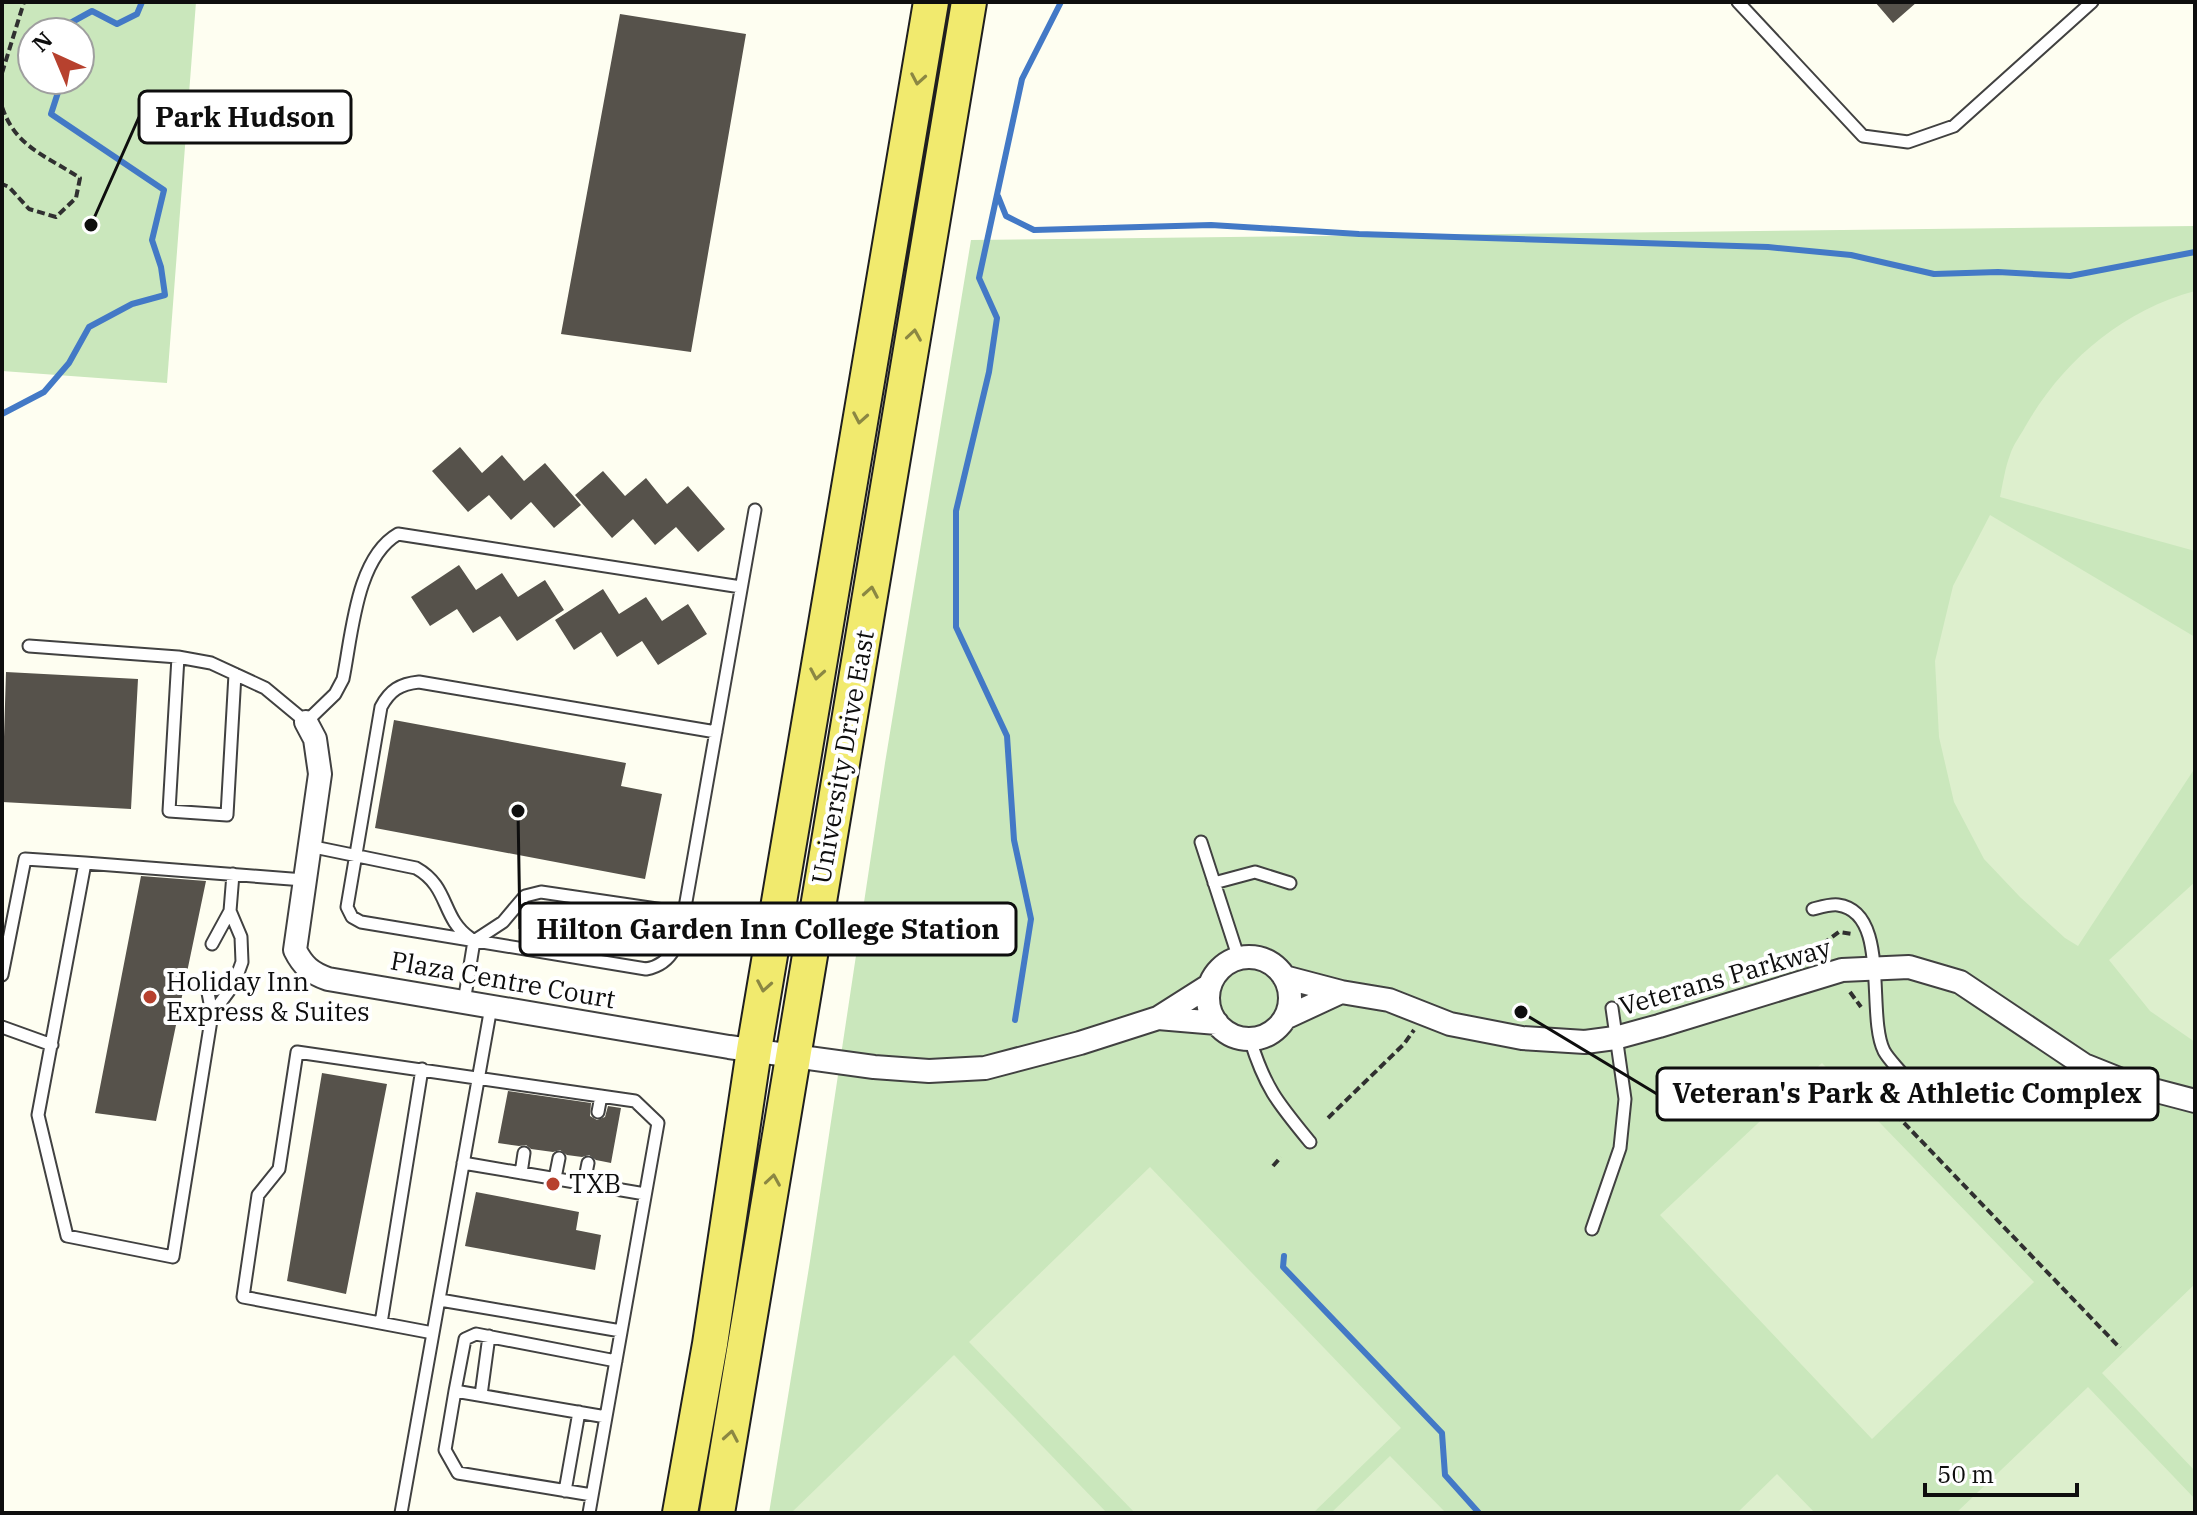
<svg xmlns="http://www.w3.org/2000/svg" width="2197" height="1515" viewBox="0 0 2197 1515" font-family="'IBM Plex Serif',serif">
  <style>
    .green { fill: #cae7bc; fill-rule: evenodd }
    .pitch { fill: #ddefcd }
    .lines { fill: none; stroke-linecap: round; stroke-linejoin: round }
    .stream { stroke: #4379c6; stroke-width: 6 }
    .building { fill: #56524b }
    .lane-casing { stroke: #414141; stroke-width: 15 }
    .street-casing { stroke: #414141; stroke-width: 26 }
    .primary-casing { stroke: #1f1f1f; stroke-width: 38 }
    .path { stroke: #303030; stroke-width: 4; stroke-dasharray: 8 4; stroke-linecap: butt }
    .lane { stroke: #fff; stroke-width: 11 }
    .street { stroke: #fff; stroke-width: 22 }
    .primary { stroke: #f1ea6e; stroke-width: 34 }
    .oneway { stroke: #8b8743 }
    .poi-dot { fill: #b7412e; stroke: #fff; stroke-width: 3 }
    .labels { text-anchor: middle; stroke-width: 8; stroke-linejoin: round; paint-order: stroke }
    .street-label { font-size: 26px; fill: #0e0e0e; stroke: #fff }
    .poi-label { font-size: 26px; fill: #0e0e0e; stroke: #fff; text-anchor: start }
    .leader { fill: none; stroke: #0e0e0e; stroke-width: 3 }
    .callout-dot { fill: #0e0e0e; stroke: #fff; stroke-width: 3 }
    .callout { fill: #fff; stroke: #0e0e0e; stroke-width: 3 }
    .callout-label { font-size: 28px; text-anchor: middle; font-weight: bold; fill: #0e0e0e }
  </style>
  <rect width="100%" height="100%" fill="#fefef1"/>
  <!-- green -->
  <path class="green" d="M2 2H196L167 383 2 371ZM32 32H80V80H32Z
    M2195 226V1513H769L810 1261 885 763 971 240Z"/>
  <!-- pitch -->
  <path class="pitch" d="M2195 291V551L2000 497C2003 483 2005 468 2010 455 2013 445 2020 436 2025 427 2062 362 2121 311 2195 291Z
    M1990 515 2195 637V768L2078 946 2065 938 2020 897 1984 859 1954 802 1939 737 1935 661 1953 586Z
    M2195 882V1042L2150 1011 2109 960Z
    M1822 1063 2034 1282 1872 1439 1660 1215Z
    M1150 1167 1401 1428 1313 1513H1135L969 1342Z
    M2195 1284V1471L2102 1373Z
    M954 1355 1107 1513H791Z
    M2088 1387 2195 1499V1513H1956Z
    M1390 1456 1446 1513H1331Z
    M1777 1474 1815 1513H1737Z"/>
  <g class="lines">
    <!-- stream -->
    <path class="stream" d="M54 32 92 11 117 24 137 14 142 2
      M998 196 1006 216 1034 230 1211 225 1359 234 1768 247 1851 255 1934 274 1998 272 2070 276 2195 252
      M2 414 44 392 69 363 89 327 132 304 165 295 161 267 152 240 164 190 51 114 62 80
      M1015 1020 1031 919 1014 840 1007 736 956 627V511L989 372 997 318 979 278 1022 79 1061 2
      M1284 1256 1283 1267 1442 1433 1445 1475 1479 1513"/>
  </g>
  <!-- building -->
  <path class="building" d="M1875 2H1917L1893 23Z
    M620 14 746 34 691 352 561 334Z
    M460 447 482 473 502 455 524 481 545 463 581 505 554 528 531 502 511 520 489 495 468 512 432 471Z
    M603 471 625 496 646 478 667 504 688 486 725 529 698 552 676 527 655 545 633 519 612 538 575 495Z
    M459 565 476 590 502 573 518 597 545 580 564 610 517 641 500 616 473 633 457 609 430 626 411 597Z
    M603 589 619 614 646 597 662 621 688 604 707 634 658 665 642 641 617 657 601 632 574 650 555 620Z
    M6 672 138 679 131 809 2 802Z
    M394 720 626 763 621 786 662 794 645 879 375 828Z
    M141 876 206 881 156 1121 95 1113Z
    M322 1073 387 1084 346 1294 287 1281Z
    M508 1091 591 1103 590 1116 597 1120 605 1117 608 1106 621 1108 611 1163 596 1160 589 1155 582 1157 567 1155 560 1150 553 1152 531 1149 526 1145 519 1146 498 1143Z
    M476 1192 579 1212 576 1230 601 1235 595 1270 465 1246Z"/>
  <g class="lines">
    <defs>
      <path id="lane" d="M1738 2 1863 136 1908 142 1954 126 2092 2
        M29 646 178 657 211 663 265 688 306 722 335 694 343 679C352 635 356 558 398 534L741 587
        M178 657 169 811 227 815 235 674
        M1201 842 1239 959
        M309 846 416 868C450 887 441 918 470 938
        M233 874 230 911 241 937 242 962 234 984 212 1014 173 1257 67 1236 38 1115 85 863 304 880
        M1214 883 1255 872 1290 883
        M1813 909C1821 907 1831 904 1838 905 1891 912 1866 1015 1884 1051 1889 1060 1898 1068 1904 1076
        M684 913C680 938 675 964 646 969L361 922 352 917 347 907 381 707C390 690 400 684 419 682L716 732
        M212 944 230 911
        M2 975 25 859 85 863
        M206 982 212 1014
        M464 1002 474 941 503 922 525 896 541 892 684 913 755 510
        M2 1027 52 1045
        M1250 1039C1265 1088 1278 1103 1310 1142
        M2056 1096 2084 1065
        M598 1112 601 1096
        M463 1163 645 1194
        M521 1173 524 1153
        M555 1178 559 1158
        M584 1183 588 1163
        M1592 1229 1620 1148 1625 1099 1612 1008
        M440 1300 621 1331
        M381 1323 422 1069
        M433 1333 243 1297 258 1195 279 1169 297 1052 635 1101 658 1123 589 1513
        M455 1391 465 1339 476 1334 616 1361
        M481 1395 489 1336
        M565 1491 579 1412
        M592 1495 458 1473 445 1450 455 1391 606 1417
        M401 1513 491 1007"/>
      <path id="street" d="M306 722 315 739 320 774 295 950C303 966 311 973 328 979L729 1047 874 1067 929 1071 985 1068 1080 1043 1158 1018 1210 985
        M1208 998a41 41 0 1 1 82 0a41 41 0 1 1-82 0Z
        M1284 977 1341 992 1389 1000 1450 1024 1522 1038 1585 1042 1615 1038 1659 1026 1842 970 1909 967 1960 982 2084 1065 2134 1085 2195 1101
        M1158 1018 1217 1023
        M1285 1018 1341 992"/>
      <path id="primary" d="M680 1513 710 1344 754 1050 931 2
        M717 1513 969 2"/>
    </defs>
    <!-- lane casing -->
    <use href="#lane" class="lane-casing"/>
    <!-- street casing -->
    <use href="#street" class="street-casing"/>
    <!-- primary casing -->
    <use href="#primary" class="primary-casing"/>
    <!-- path -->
    <path class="path" d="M2 73 24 2
      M2 107C16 148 47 156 80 178L76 198 56 217 29 209 9 187 2 184
      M1792 966 1788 955 1821 945 1839 932 1852 934
      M1850 992 1861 1007
      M1893 1088 1895 1090 1884 1102 2120 1348
      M1328 1118 1404 1044 1414 1030
      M1273 1166 1281 1157"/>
    <!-- lane -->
    <use href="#lane" class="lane"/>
    <!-- street -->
    <use href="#street" class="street"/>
    <!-- primary -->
    <use href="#primary" class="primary"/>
  </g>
  <!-- one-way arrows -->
  <defs><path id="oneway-chevron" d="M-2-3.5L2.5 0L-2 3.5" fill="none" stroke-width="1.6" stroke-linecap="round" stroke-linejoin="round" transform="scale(2)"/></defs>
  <g class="oneway">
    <use href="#oneway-chevron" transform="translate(918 79) rotate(100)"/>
    <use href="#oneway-chevron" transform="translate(914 335) rotate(-81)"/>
    <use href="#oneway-chevron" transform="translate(860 418) rotate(100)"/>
    <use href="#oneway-chevron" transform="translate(871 592) rotate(-80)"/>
    <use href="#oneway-chevron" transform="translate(817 674) rotate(100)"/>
    <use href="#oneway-chevron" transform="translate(764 986) rotate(100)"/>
    <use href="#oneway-chevron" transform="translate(773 1180) rotate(-81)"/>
    <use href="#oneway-chevron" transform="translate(731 1436) rotate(-80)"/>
  </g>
  <!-- markers -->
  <g class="poi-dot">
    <circle cx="150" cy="997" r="8"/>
    <circle cx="553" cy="1184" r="8"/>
  </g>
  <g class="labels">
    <!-- street labels -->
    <g class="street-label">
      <text transform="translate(843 757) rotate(-80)" y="9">University Drive East</text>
      <text transform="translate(1725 977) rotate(-16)" y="9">Veterans Parkway</text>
      <text transform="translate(503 980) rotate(10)" y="9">Plaza Centre Court</text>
    </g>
    <!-- poi labels -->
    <g class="poi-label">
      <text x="166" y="991">Holiday Inn<tspan x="166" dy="30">Express &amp; Suites</tspan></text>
      <text x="569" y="1193">TXB</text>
    </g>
  </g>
  <!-- callouts -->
  <path class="leader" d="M91 225L139 117M518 811L520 929M1521 1012L1657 1094"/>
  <g class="callout-dot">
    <circle cx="91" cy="225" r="8"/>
    <circle cx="518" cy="811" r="8"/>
    <circle cx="1521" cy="1012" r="8"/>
  </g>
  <g class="callout">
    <rect x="139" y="91" width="212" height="52" rx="8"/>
    <rect x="520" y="903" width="496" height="52" rx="8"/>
    <rect x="1657" y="1068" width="501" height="52" rx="8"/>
  </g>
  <g class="callout-label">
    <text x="245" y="127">Park Hudson</text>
    <text x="768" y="939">Hilton Garden Inn College Station</text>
    <text x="1907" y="1103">Veteran's Park &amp; Athletic Complex</text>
  </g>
  <!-- border -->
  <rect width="2197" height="1515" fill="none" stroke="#0e0e0e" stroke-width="8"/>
  <!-- north arrow -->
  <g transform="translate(56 56) rotate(316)"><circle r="38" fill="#ffffff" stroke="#9f9f9f" stroke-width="2"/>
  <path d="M0-6L14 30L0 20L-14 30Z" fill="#b7412e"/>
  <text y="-12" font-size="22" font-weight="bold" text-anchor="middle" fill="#0e0e0e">N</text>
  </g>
  <!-- scale -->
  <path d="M1925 1483v12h152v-12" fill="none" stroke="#0e0e0e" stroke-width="4"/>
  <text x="1937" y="1483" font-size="24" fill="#0e0e0e" stroke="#ffffff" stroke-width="6" paint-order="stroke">50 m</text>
</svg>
